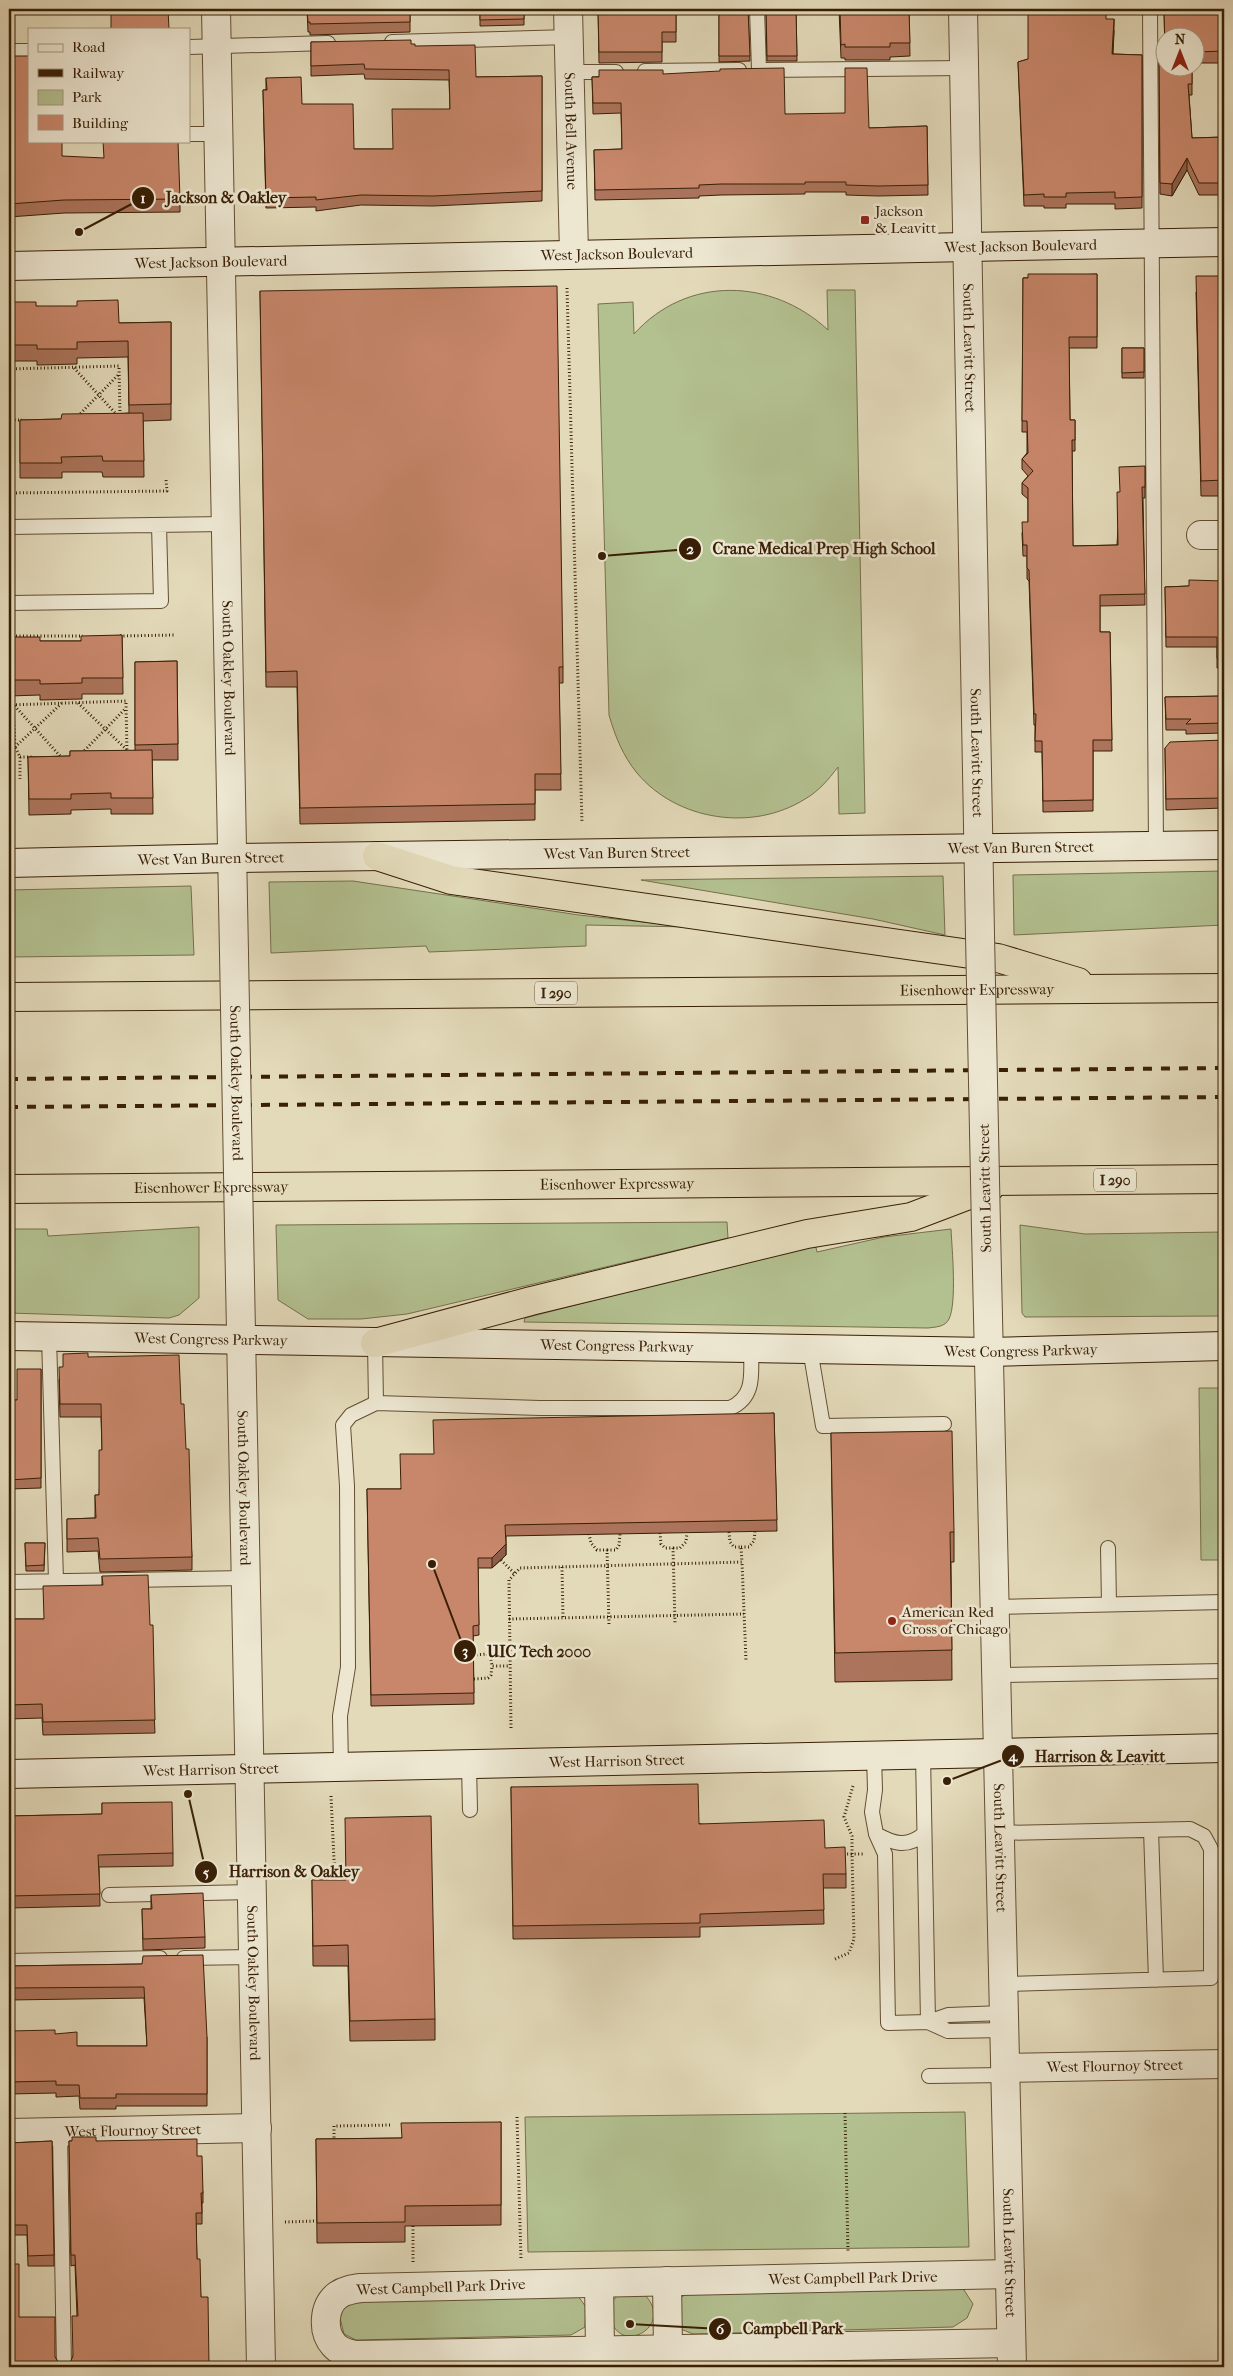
<svg xmlns="http://www.w3.org/2000/svg" width="1233" height="2376" viewBox="0 0 1233 2376" font-family="'IM FELL French Canon',serif">
  <style>
    .green { fill: #b3c090; stroke: #76704a }
    .lines { fill: none; stroke-linecap: round; stroke-linejoin: round }
    .lane-casing { stroke: #634e32; stroke-width: 16 }
    .street-casing { stroke: #634e32; stroke-width: 30 }
    .secondary-casing { stroke: #381f05; stroke-width: 30 }
    .highway-casing { stroke: #381f05; stroke-width: 30 }
    .path { stroke: #381f05; stroke-width: 3; stroke-dasharray: 1 2.5; stroke-linecap: butt }
    .lane { stroke: #ede7d2; stroke-width: 14 }
    .street { stroke: #ede7d2; stroke-width: 28 }
    .secondary { stroke: #ede7d2; stroke-width: 28 }
    .highway { stroke: #e3daba; stroke-width: 28 }
    .rail { stroke: #381f05; stroke-width: 4; stroke-dasharray: 9 9; stroke-linecap: butt }
    .street-bridge-casing { stroke: #634e32; stroke-width: 30; stroke-linecap: butt }
    .street-bridge { stroke: #ede7d2; stroke-width: 28 }
    .wall { fill: #ac745c; stroke: #381f05 }
    .shaded-wall { fill: #8c5e4b; stroke: #381f05 }
    .building { fill: #c8876b; stroke: #381f05 }
    .poi-dot { fill: #8f2418; stroke: #ede7d2; stroke-width: 2 }
    .labels { text-anchor: middle; stroke-width: 5; stroke-linejoin: round; paint-order: stroke }
    .shield { fill: #ede7d2; stroke: #6e5b42; stroke-width: 1 }
    .shield-label { font-size: 14px; font-weight: bold; fill: #381f05 }
    .street-label { font-size: 15px; fill: #381f05; stroke: #ede7d2 }
    .poi-label { font-size: 15px; fill: #381f05; stroke: #ede7d2; text-anchor: start }
    .leader { fill: none; stroke: #381f05; stroke-width: 2 }
    .callout-dot { fill: #381f05; stroke: #ede7d2; stroke-width: 2 }
    .mark-label { font-size: 15px; text-anchor: middle; font-weight: bold; fill: #fff }
    .callout-label { font-size: 16px; text-anchor: middle; font-weight: bold; fill: #381f05; stroke: #ede7d2; stroke-width: 5; stroke-linejoin: round; paint-order: stroke }
  </style>
  <rect width="100%" height="100%" fill="#e3daba"/>
  <filter id="stains"><feTurbulence type="fractalNoise" baseFrequency=".004" numOctaves="4"/><feColorMatrix values="0 0 0 0 .2 0 0 0 0 .09 0 0 0 0 .02 0 0 0 .5 -.17"/></filter>
  <radialGradient id="worn" r=".72"><stop offset=".6" stop-color="#630" stop-opacity="0"/><stop offset="1" stop-color="#630" stop-opacity=".3"/></radialGradient>
  <!-- green -->
  <path class="green" d="M827 290H855L865 813 839 814 838 767C828 780 819 791 805 799 753 832 677 821 637 773 623 756 615 736 609 715L598 304 633 302 634 334C687 275 772 278 828 330Z
    M1224 871V925L1014 935 1013 875Z
    M943 876 945 935 873 919 641 880Z
    M353 881 579 915 689 927 586 925V946L429 952 426 946 271 953 269 882Z
    M191 886 194 955 9 957V890Z
    M727 1222 728 1238 407 1314 361 1319H308L278 1300 276 1225Z
    M1020 1225 1085 1234 1224 1232V1316L1025 1317 1022 1313Z
    M199 1227V1298L179 1315 169 1318 9 1313V1229H47L48 1236Z
    M951 1229C952 1249 957 1303 949 1319 945 1327 936 1327 928 1328L524 1322 525 1318 815 1243 817 1252 884 1237Z
    M1199 1388H1224V1560H1201Z
    M965 2112 969 2247 528 2252 525 2117Z
    M953 2284 964 2290 973 2304 967 2318 953 2327 693 2334 681 2329 680 2298 693 2290Z
    M645 2295C673 2325 626 2352 613 2325 610 2319 612 2308 612 2302L617 2296Z
    M356 2296H578L586 2307 585 2327 571 2335 356 2340 344 2334 340 2318 343 2304Z"/>
  <g class="lines">
    <defs>
      <path id="lane" d="M757 9 759 70
        M1150 9 1156 846
        M392 42 569 37
        M189 47 328 43
        M9 51H29
        M765 70 964 68
        M645 71 739 70
        M570 72H616
        M189 134H218
        M9 527 225 524
        M9 603 161 601 159 525
        M49 1337 56 1581
        M375 1343 376 1403 540 1408H730C756 1397 751 1372 751 1348
        M810 1349 823 1426 944 1424
        M1108 1548 1109 1604
        M9 1582 246 1578
        M995 1607 1224 1602
        M997 1675 1224 1671
        M923 1754 928 2022
        M874 1755 875 1790 872 1812 876 1834 885 1854 888 2023 928 2022 948 2015 1004 2013
        M469 1764 470 1810
        M341 1767 340 1716 348 1667 347 1486 343 1425 351 1415 376 1403
        M1151 1830 1156 1980
        M1000 1833 1190 1829 1204 1836 1211 1849V1978L1004 1984
        M876 1834C894 1844 907 1848 924 1834
        M109 1895 252 1892
        M184 1958 254 1957
        M9 1961 160 1958
        M928 2022 948 2031 1005 2030
        M929 2076 1006 2075
        M60 2132 64 2367"/>
      <g id="street">
        <path id="s1" d="M216 9 234 953"/>
        <path id="s2" d="M568 9 574 254"/>
        <path id="s3" d="M963 9 980 935"/>
        <path d="M1201 535H1224"/>
        <path id="s4" d="M239 1229 261 2367"/>
        <path id="s5" d="M986 1229 1012 2367"/>
        <path id="s6" d="M1006 2068 1224 2064"/>
        <path id="s7" d="M9 2133 257 2128"/>
        <path d="M1010 2274 361 2288C353 2289 345 2290 338 2295 323 2306 322 2332 334 2345 340 2352 347 2353 355 2355L1011 2343"/>
        <path d="M667 2281 668 2349"/>
        <path d="M599 2283 600 2350"/>
      </g>
      <g id="secondary">
        <path id="s8" d="M9 266 1224 242"/>
        <path id="s9" d="M9 863 232 858 1224 845"/>
        <path id="s10" d="M9 1336 990 1352 1224 1346"/>
        <path id="s11" d="M9 1774 1224 1748"/>
      </g>
      <g id="highway">
        <path d="M377 856 451 880 998 958 1078 982"/>
        <path id="s12" d="M9 997 1224 988"/>
        <path id="s13" d="M9 1189 1224 1179"/>
        <path d="M375 1343 531 1301 807 1234 911 1217 990 1187"/>
      </g>
    </defs>
    <!-- lane casing -->
    <use href="#lane" class="lane-casing"/>
    <!-- street casing -->
    <use href="#street" class="street-casing"/>
    <!-- secondary casing -->
    <use href="#secondary" class="secondary-casing"/>
    <!-- highway casing -->
    <use href="#highway" class="highway-casing"/>
    <!-- path -->
    <path class="path" d="M567 288 582 823
      M74 368 117 415
      M9 369 119 366 120 416
      M78 416 119 374
      M9 420 12 493
      M11 420H22
      M9 493 167 491 166 480
      M9 636H83
      M120 636 176 635
      M78 703 127 750
      M9 705 126 701 127 754
      M9 747H15L20 757V779
      M15 747 13 704 61 757
      M15 747 62 703
      M82 753 126 708
      M20 757H32
      M729 1532 730 1542 734 1547H741L742 1562
      M660 1533 661 1544 665 1548H673L675 1624
      M589 1534 591 1543 597 1550H607L609 1625
      M741 1547H749L754 1541 755 1531
      M673 1548H680L686 1542 687 1533
      M607 1550H616L619 1545 620 1534
      M501 1560 515 1574
      M562 1567 563 1618
      M509 1619 744 1614
      M473 1655 487 1654 491 1660 492 1666
      M474 1679 488 1678 491 1675 492 1666H510
      M511 1728 509 1580 520 1568 742 1562 746 1661
      M853 1786 844 1817 852 1836V1854H865
      M331 1796 335 1882
      M835 1959 849 1953 854 1939 852 1854H843
      M845 2113 848 2251
      M517 2117 521 2260
      M334 2141V2126L392 2125
      M285 2222 316 2221
      M413 2226V2262"/>
    <!-- lane -->
    <use href="#lane" class="lane"/>
    <!-- street -->
    <use href="#street" class="street"/>
    <!-- secondary -->
    <use href="#secondary" class="secondary"/>
    <!-- highway -->
    <use href="#highway" class="highway"/>
    <!-- rail -->
    <path class="rail" d="M9 1079 1224 1068
      M9 1107 1224 1097"/>
    <defs>
      <g id="street-bridge">
        <path d="M980 935 986 1229"/>
        <path id="s14" d="M234 953 239 1229"/>
      </g>
    </defs>
    <!-- street-bridge casing -->
    <use href="#street-bridge" class="street-bridge-casing"/>
    <!-- street-bridge -->
    <use href="#street-bridge" class="street-bridge"/>
  </g>
  <!-- wall -->
  <path class="wall" d="M307 9H410V32L310 35V32H308Z
    M480 9H524V25L480 26Z
    M598 9H676V42H662V62L599 63Z
    M719 9H748L750 61 719 62Z
    M766 9H796L797 61H767Z
    M839 9H909L910 56 890 57V60H845V58H841Z
    M1164 9H1224V63H1196V38H1166V68H1192V95H1189L1192 138 1224 137V189L1221 195H1199L1187 170 1172 196 1160 194 1159 55H1165Z
    M1106 19 1114 31 1113 54 1142 55V208L1115 209V204H1066V208H1044V206H1024L1018 62 1028 59Z
    M311 42 411 44 476 77 542 76V201L433 206 361 205 316 211V207L266 208 263 90H266V78L302 104 354 149H393L450 109 449 80 365 79 364 74 311 76Z
    M9 56 62 156 180 199V212L64 213 9 217Z
    M663 74 785 114 869 128 927 126 928 195 878 196 846 195V192H805V194L721 195 699 196V198L595 200 594 150 622 149 621 113 593 114 592 77Z
    M1097 274V348H1069L1070 420H1075V451H1072L1073 546 1117 545 1120 492 1145 466V498H1143L1145 605 1100 606V632H1110L1112 751H1093V811L1043 812 1042 752H1035V725H1034L1029 581 1027 579V556H1023L1022 533 1028 522V499L1022 494V483L1028 476 1022 469V459L1027 453V432H1022L1023 278Z
    M1224 276V496H1201L1196 292Z
    M260 291 563 667V683H559L561 790H535V820L300 824 297 687H266Z
    M9 302 36 306 119 323 171 322V420L143 421 144 477H103L102 472H62V478H20V420L61 419 129 413 128 357 77 358V364L37 365V361H9Z
    M1122 348H1144V378H1122Z
    M1224 581V668H1217V647H1166L1165 587 1189 586Z
    M122 635 123 694H82V699L40 700V695L9 696V637L40 641H81Z
    M177 661 178 760H152L153 814H111V809L71 810V814L29 815 28 757 70 756V751H135V662Z
    M1224 696V733L1186 734V730H1166L1165 697Z
    M1224 740V808L1166 810 1165 748Z
    M88 1357 181 1404 192 1557V1570L100 1572 98 1551 67 1552V1519L95 1518V1495H99L102 1450 101 1417H60L59 1380 63 1367Z
    M41 1369V1488L9 1489V1400H17Z
    M774 1413 777 1531 506 1536V1555L492 1568H478L479 1635 473 1636 474 1704 371 1706 367 1489H400L434 1454Z
    M831 1433 954 1532V1562H951L952 1680 835 1682Z
    M25 1543H45L44 1571H26Z
    M102 1576 150 1625 155 1733 43 1735 42 1718 9 1719V1619H44L102 1585Z
    M511 1787 825 1848 846 1874V1888H823L824 1924 700 1927V1937L513 1939Z
    M102 1803 173 1853V1866L99 1867 100 1906 9 1908V1816L102 1814Z
    M312 1880 435 2019V2040L350 2041 348 1966H313Z
    M151 1895 205 1937V1948L143 1950 142 1909H151Z
    M142 1964 207 2037V2106H116V2109H80L79 2096 56 2097V2093L9 2094V2031L55 2034 77 2046H147L144 1998 9 2000V1966Z
    M501 2122V2225L405 2226V2242L317 2243 316 2139 401 2138Z
    M52 2141 54 2266H28L27 2235H9V2143Z
    M69 2141H96L197 2156 203 2193V2203H202V2224H196L197 2259 201 2297 209 2367H70V2363L73 2357 77 2316 75 2265 71 2266Z
    M19 2317 55 2357 59 2363V2367H9Z"/>
  <!-- shaded-wall -->
  <path class="shaded-wall" d="M1114 19V31L1112 65V54Z
    M1187 158V170L1172 196V184Z
    M1224 178V189L1221 195V183Z
    M506 1544V1555L492 1568V1558Z"/>
  <!-- building -->
  <path class="building" d="M122 9H168L169 29H111V12H123Z
    M307 9H410V22L310 24V22H308Z
    M480 9H524V19L480 20Z
    M598 9H676V32H662V52H599Z
    M719 9H748L750 56H719Z
    M766 9H796L797 56H767Z
    M840 9H909L910 43H890V47H845V44L841 45Z
    M1028 9H1106V19H1114L1112 54 1142 55V197L1115 198V192L1066 193V197H1044V194L1024 195 1018 62 1028 59Z
    M1164 9H1224V51L1196 52V38H1166V68H1192V84H1188L1192 138 1224 137V178L1221 183H1199L1187 158 1172 184 1160 183 1159 55H1165Z
    M411 40V44H415V46L475 45 476 77 542 76V191L433 196 361 195 316 200V197L266 198 263 90H267L266 78 301 77 302 104H353L354 149H393L392 109H450L449 70 365 69 364 64 311 66V42Z
    M9 56H29V141H62V156L104 158 103 141H178L180 199 64 200 9 204Z
    M784 68 785 114 845 113V68H867L869 128 927 126 928 185 878 186 846 185V182H805V184H721L699 185V188L595 190 594 150 622 149 621 103H593L592 77H599V70H663V74L720 71V69Z
    M1028 274H1097V337H1069L1070 420H1075V440H1072L1073 546 1118 545 1117 492H1120L1119 467 1145 466V487H1142L1145 594 1100 595V632H1110L1112 740H1093V800L1043 801 1042 741H1035L1036 714H1034L1029 570 1027 568V545H1023L1022 522H1028V488L1022 483 1033 471 1022 459 1028 453 1027 421H1022L1023 278H1028Z
    M1196 276H1224V480L1201 481Z
    M557 286 563 667H559L561 774H535V804L300 808 297 671 266 672 260 291Z
    M118 300 119 323 171 322V404L129 405 128 341 77 342V349H37V345H9V302H36V306H77V301Z
    M1122 348H1144V372L1122 373Z
    M143 413 144 461H103L102 456 61 457 62 463H20V420L61 419 62 414Z
    M1189 580 1224 581V658H1217V637H1166L1165 587 1189 586Z
    M122 635 123 678H82V683L40 684V680H9V637H40V641H81V636Z
    M177 661 178 744 135 745V662Z
    M1224 696V723L1186 724 1191 719H1166L1165 697Z
    M1224 740V798L1166 799 1165 748 1170 742Z
    M152 750 153 798H111V793L71 794V799H29L28 757 70 756V751Z
    M88 1353V1357L179 1355 181 1404H184L186 1449H189L192 1557 100 1559 98 1538 67 1539V1519L96 1518 95 1495H99V1450H102L101 1404H60L59 1367H63V1354Z
    M17 1369H41V1478L9 1480V1400H17Z
    M774 1413 777 1520 505 1525 506 1544 492 1558H478L479 1625 473 1626 474 1693 371 1695 367 1489H401L400 1454H434L433 1420Z
    M952 1431 954 1532H950L952 1650 835 1653 831 1433Z
    M25 1543H45L44 1565 26 1566Z
    M148 1575 150 1625H153L155 1720 43 1722 42 1704 9 1705V1619H44L43 1586 103 1585 102 1576Z
    M698 1784 699 1824 824 1820 825 1848 845 1847 846 1874H823L824 1910 700 1914V1923L513 1926 511 1787Z
    M172 1802 173 1853 98 1855 100 1894 9 1896V1816L102 1814V1803Z
    M431 1816 435 2019 350 2021 348 1945 313 1946 312 1880H346L345 1818Z
    M203 1893 205 1937 143 1939 142 1909H152L151 1895Z
    M203 1955 207 2037V2094H116V2098H80L79 2085H56V2081L9 2082V2031L55 2030V2034L77 2032V2046H147L144 1987 9 1988V1966L142 1964 143 1956Z
    M501 2122V2205L405 2206V2222L317 2223 316 2139 402 2138 401 2123Z
    M72 2137H96V2141L197 2139V2156H202L203 2193H201L202 2213H196L197 2259H200L201 2297H208L209 2367H120V2361L70 2363 73 2356 72 2316H78L75 2255H71L69 2141H72Z
    M52 2141 54 2255 28 2256 27 2225H9V2143Z
    M9 2264H19V2317H55V2357L59 2363 56 2364V2367H9Z"/>
  <!-- markers -->
  <g class="poi-dot">
    <rect x="860" y="215" width="10" height="10" rx="2.5"/>
    <circle cx="892" cy="1621" r="5"/>
  </g>
  <g class="labels">
    <!-- shield labels -->
    <g class="shield">
      <rect x="535" y="981.5" width="42" height="23" rx="4"/>
      <rect x="1094" y="1168.5" width="42" height="23" rx="4"/>
    </g>
    <g class="shield-label">
      <text x="556" y="998">I 290</text>
      <text x="1115" y="1185">I 290</text>
    </g>
    <!-- street labels -->
    <g class="street-label">
      <text dy="5" stroke="none"><textPath href="#s2" startOffset="122">South Bell Avenue</textPath></text>
      <text dy="5" stroke="none"><textPath href="#s8" startOffset="1012">West Jackson Boulevard</textPath></text>
      <text dy="5" stroke="none"><textPath href="#s8" startOffset="608">West Jackson Boulevard</textPath></text>
      <text dy="5" stroke="none"><textPath href="#s8" startOffset="202">West Jackson Boulevard</textPath></text>
      <text dy="5" stroke="none"><textPath href="#s3" startOffset="339">South Leavitt Street</textPath></text>
      <text dy="5" stroke="none"><textPath href="#s1" startOffset="669">South Oakley Boulevard</textPath></text>
      <text dy="5" stroke="none"><textPath href="#s3" startOffset="744">South Leavitt Street</textPath></text>
      <text dy="5" stroke="none"><textPath href="#s9" startOffset="1012">West Van Buren Street</textPath></text>
      <text dy="5" stroke="none"><textPath href="#s9" startOffset="608">West Van Buren Street</textPath></text>
      <text dy="5" stroke="none"><textPath href="#s9" startOffset="202">West Van Buren Street</textPath></text>
      <text dy="5" stroke="none"><textPath href="#s12" startOffset="968">Eisenhower Expressway</textPath></text>
      <text dy="5" stroke="none"><textPath href="#s14" startOffset="130">South Oakley Boulevard</textPath></text>
      <text dy="5" stroke="none"><textPath href="#s13" startOffset="608">Eisenhower Expressway</textPath></text>
      <text dy="5" stroke="none"><textPath href="#s13" startOffset="202">Eisenhower Expressway</textPath></text>
      <text transform="translate(985 1188) rotate(-91)" y="5">South Leavitt Street</text>
      <text dy="5" stroke="none"><textPath href="#s10" startOffset="202">West Congress Parkway</textPath></text>
      <text dy="5" stroke="none"><textPath href="#s10" startOffset="608">West Congress Parkway</textPath></text>
      <text dy="5" stroke="none"><textPath href="#s10" startOffset="1012">West Congress Parkway</textPath></text>
      <text dy="5" stroke="none"><textPath href="#s4" startOffset="259">South Oakley Boulevard</textPath></text>
      <text dy="5" stroke="none"><textPath href="#s11" startOffset="608">West Harrison Street</textPath></text>
      <text dy="5" stroke="none"><textPath href="#s11" startOffset="202">West Harrison Street</textPath></text>
      <text dy="5" stroke="none"><textPath href="#s5" startOffset="619">South Leavitt Street</textPath></text>
      <text dy="5" stroke="none"><textPath href="#s4" startOffset="754">South Oakley Boulevard</textPath></text>
      <text dy="5" stroke="none"><textPath href="#s6" startOffset="109">West Flournoy Street</textPath></text>
      <text dy="5" stroke="none"><textPath href="#s7" startOffset="124">West Flournoy Street</textPath></text>
      <text dy="5" stroke="none"><textPath href="#s5" startOffset="1024">South Leavitt Street</textPath></text>
      <text transform="translate(853 2278) rotate(-1)" y="5">West Campbell Park Drive</text>
      <text transform="translate(441 2287) rotate(-2)" y="5">West Campbell Park Drive</text>
    </g>
    <!-- poi labels -->
    <g class="poi-label">
      <text x="875" y="216">Jackson<tspan x="875" dy="17">&amp; Leavitt</tspan></text>
      <text x="902" y="1617">American Red<tspan x="902" dy="17">Cross of Chicago</tspan></text>
    </g>
  </g>
  <!-- callouts -->
  <path class="leader" d="M79 232L143 198M602 556L690 549M432 1564L465 1651M947 1781L1013 1756M188 1794L206 1872M630 2324L720 2329"/>
  <g class="callout-dot">
    <circle cx="79" cy="232" r="5"/>
    <circle cx="602" cy="556" r="5"/>
    <circle cx="432" cy="1564" r="5"/>
    <circle cx="947" cy="1781" r="5"/>
    <circle cx="188" cy="1794" r="5"/>
    <circle cx="630" cy="2324" r="5"/>
    <circle cx="143" cy="198" r="12"/>
    <circle cx="690" cy="549" r="12"/>
    <circle cx="465" cy="1651" r="12"/>
    <circle cx="1013" cy="1756" r="12"/>
    <circle cx="206" cy="1872" r="12"/>
    <circle cx="720" cy="2329" r="12"/>
  </g>
  <g class="mark-label">
    <text x="143" y="203">1</text>
    <text x="690" y="554">2</text>
    <text x="465" y="1656">3</text>
    <text x="1013" y="1761">4</text>
    <text x="206" y="1877">5</text>
    <text x="720" y="2334">6</text>
  </g>
  <g class="callout-label">
    <text x="226" y="203">Jackson &amp; Oakley</text>
    <text x="824" y="554">Crane Medical Prep High School</text>
    <text x="539" y="1657">UIC Tech 2000</text>
    <text x="1100" y="1762">Harrison &amp; Leavitt</text>
    <text x="294" y="1877">Harrison &amp; Oakley</text>
    <text x="793" y="2334">Campbell Park</text>
  </g>
  <!-- margin -->
  <rect width="1233" height="2376" fill="none" stroke="#e3daba" stroke-width="30"/>
  <rect x="10" y="10" width="1213" height="2356" fill="none" stroke="#381f05" stroke-width="2.5"/>
  <rect x="15" y="15" width="1203" height="2346" fill="none" stroke="#381f05"/>
  <!-- legend -->
  <rect x="28" y="28" width="162" height="115" fill="#ede7d2" stroke="#a59780"/>
  <rect x="38" y="44" width="25" height="8" fill="#ede7d2" stroke="#a59780"/>
  <text x="72" y="52" font-size="15" fill="#381f05">Road</text>
  <rect x="38" y="69" width="25" height="8" fill="#381f05" stroke="#a59780"/>
  <text x="72" y="78" font-size="15" fill="#381f05">Railway</text>
  <rect x="38" y="90" width="25" height="15" fill="#b3c090" stroke="#a59780"/>
  <text x="72" y="102" font-size="15" fill="#381f05">Park</text>
  <rect x="38" y="115" width="25" height="15" fill="#c8876b" stroke="#a59780"/>
  <text x="72" y="128" font-size="15" fill="#381f05">Building</text>
  <!-- north arrow -->
  <g transform="translate(1180 52)"><circle r="24" fill="#ede7d2" stroke="#a59780"/>
  <path d="M0-4L9 19L0 12L-9 19Z" fill="#8f2418"/>
  <text y="-8" font-size="14" font-weight="bold" text-anchor="middle" fill="#381f05">N</text>
  </g>
  <rect width="100%" height="100%" filter="url(#stains)"/>
  <rect width="100%" height="100%" fill="url(#worn)"/>
</svg>
